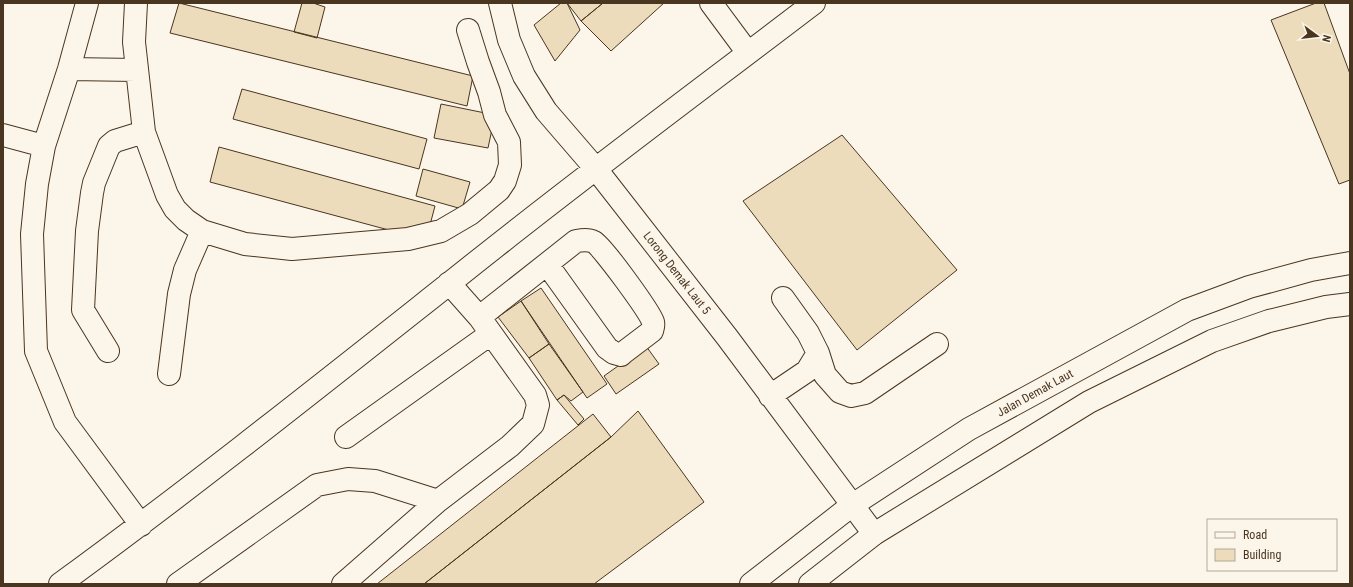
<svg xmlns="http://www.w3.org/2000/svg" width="1353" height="587" viewBox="0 0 1353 587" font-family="'Roboto Condensed',sans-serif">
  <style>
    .building { fill: #ecdcbc; stroke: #4a3520 }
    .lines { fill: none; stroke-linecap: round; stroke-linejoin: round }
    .minor-casing { stroke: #4a3520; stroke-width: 24 }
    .major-casing { stroke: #4a3520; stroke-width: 24 }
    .minor { stroke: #fbf6e9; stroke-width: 22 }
    .major { stroke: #fbf6e9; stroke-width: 22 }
    .labels { text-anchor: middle; stroke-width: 3; stroke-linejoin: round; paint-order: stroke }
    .street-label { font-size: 12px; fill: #4a3520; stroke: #fbf6e9 }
  </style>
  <rect width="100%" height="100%" fill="#fbf6e9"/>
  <!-- building -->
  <path class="building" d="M179 3 473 76 467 106 170 33Z
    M302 3H313L325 7 317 38 294 32Z
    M561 3H567L580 30 555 61 534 25Z
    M567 3H603L581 21Z
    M603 3H664L611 51 581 21Z
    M1316 3H1324L1350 74V180L1339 184 1271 20Z
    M242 89 427 139 419 169 233 119Z
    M441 104 495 115 488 148 434 138Z
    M842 135 957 270 857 350 743 201Z
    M219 147 435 206 426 240 210 182Z
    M423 169 470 182 462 209 416 196Z
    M541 288 607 384 587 398 521 301Z
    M521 301 549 344 529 358 498 317Z
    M549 344 583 392 571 401 564 395 557 400 529 358Z
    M646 346 659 364 616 394 604 376Z
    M564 395 584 419 578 425 557 400Z
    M638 411 704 502 594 584H424L611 437Z
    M593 414 611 437 424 584H377Z"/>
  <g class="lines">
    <defs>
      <path id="minor" d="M87 3 69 69 44 146 37 184 32 234 36 351 65 422 141 525
        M136 3 134 42 144 132 167 195 175 209 186 220 202 231 245 244 292 249 408 239 441 231 470 214 499 190 505 181 510 165 509 142 495 115 489 92 478 62 468 30
        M500 3 509 40 524 76 546 111 596 169 727 337 874 534
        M711 3 748 53
        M69 69 136 70
        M3 135 44 146
        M449 283 480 318 486 312 576 241C582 240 588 239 594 242 602 246 650 312 653 322 654 325 653 327 652 331L623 353 621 355 614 353 607 348 547 264
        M108 351 83 310 87 231 92 193 94 183 109 146 115 141 144 132
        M818 353 825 375 840 392 851 396 865 393 937 344
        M169 374 179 294 185 270 202 231
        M770 396 807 371 818 353 808 333 783 298
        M346 437 482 340 492 337
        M60 584C193 487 321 385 450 283 569 187 692 96 814 3
        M178 584 317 485 348 479 375 481 438 501
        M343 584 438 501 510 446 533 424 538 405 535 395 480 318"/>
      <path id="major" d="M751 584 851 506 969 429 1187 310 1249 287 1311 270 1350 263
        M810 584 874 534 1089 402 1212 341 1269 321 1326 307 1350 304"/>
    </defs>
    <!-- minor casing -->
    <use href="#minor" class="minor-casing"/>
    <!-- major casing -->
    <use href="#major" class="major-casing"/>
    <!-- minor -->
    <use href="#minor" class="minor"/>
    <!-- major -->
    <use href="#major" class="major"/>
  </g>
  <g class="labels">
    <!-- street labels -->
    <g class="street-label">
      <text transform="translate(677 273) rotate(52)" y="4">Lorong Demak Laut 5</text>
      <text transform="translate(1035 393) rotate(-29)" y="4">Jalan Demak Laut</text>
    </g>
  </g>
  <!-- border -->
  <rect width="1353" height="587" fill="none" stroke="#4a3520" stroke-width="8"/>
  <!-- legend -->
  <rect x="1207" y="519" width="130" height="52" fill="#fbf6e9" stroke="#b4a999"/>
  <rect x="1215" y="532" width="20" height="6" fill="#fbf6e9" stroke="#b4a999"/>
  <text x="1243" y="539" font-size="12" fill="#4a3520">Road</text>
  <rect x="1215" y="549" width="20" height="12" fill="#ecdcbc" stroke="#b4a999"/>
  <text x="1243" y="559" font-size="12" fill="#4a3520">Building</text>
  <!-- north arrow -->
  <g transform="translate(1317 36) rotate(105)" stroke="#fbf6e9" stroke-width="3" paint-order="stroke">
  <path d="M0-3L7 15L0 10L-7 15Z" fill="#4a3520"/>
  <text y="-6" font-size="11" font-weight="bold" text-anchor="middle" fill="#4a3520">N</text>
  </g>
</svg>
